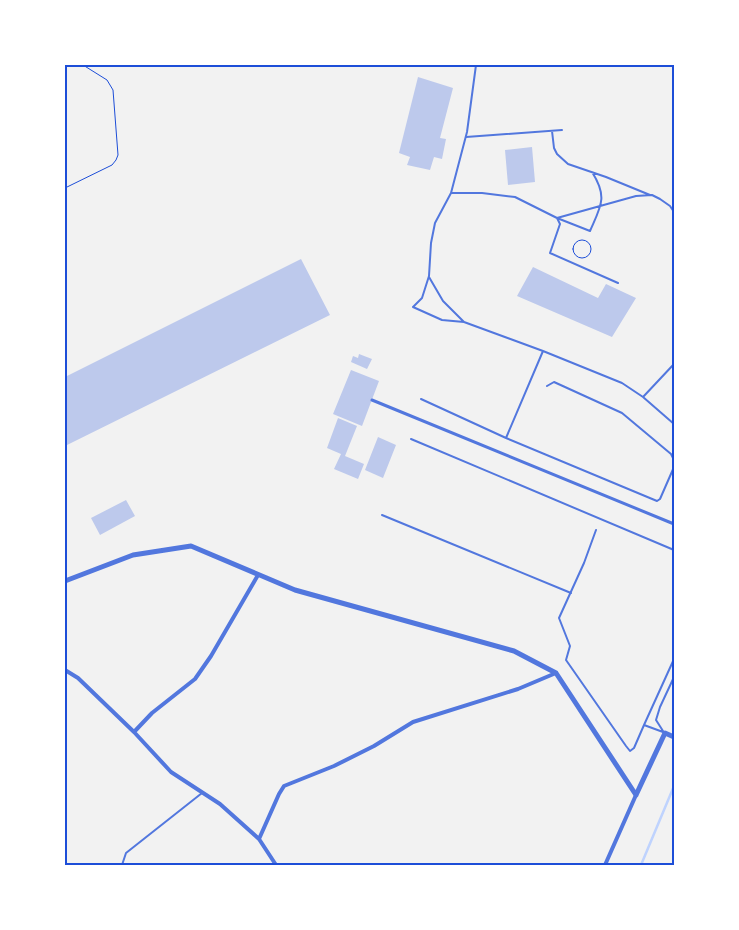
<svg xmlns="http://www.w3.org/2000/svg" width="739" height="930" viewBox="0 0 739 930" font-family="'Noto Sans',sans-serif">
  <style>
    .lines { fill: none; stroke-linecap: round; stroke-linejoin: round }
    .stream { stroke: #bfd3fe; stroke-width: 2.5 }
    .building { fill: #bdc9ec }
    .path { stroke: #1d4ed8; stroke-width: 1 }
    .service { stroke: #5277de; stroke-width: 2 }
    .pedestrian { stroke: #5277de; stroke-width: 3 }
    .minor { stroke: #5277de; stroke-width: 4 }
    .tertiary { stroke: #5277de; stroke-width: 5 }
    .neatline { fill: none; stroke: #1d4ed8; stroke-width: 2 }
  </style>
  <rect width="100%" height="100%" fill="#f2f2f2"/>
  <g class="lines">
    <!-- stream -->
    <path class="stream" d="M641 865 674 786"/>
  </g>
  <!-- building -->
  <path class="building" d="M418 77 453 88 440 138 446 139 442 159 434 157 430 170 407 165 410 157 399 153Z
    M532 147 535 182 508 185 505 150Z
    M301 259 330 315 65 446V377Z
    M533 267 598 298 606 284 636 298 612 337 517 296Z
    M359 354 372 359 367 369 351 362 353 356 358 358Z
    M351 370 379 381 362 426 333 414Z
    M338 418 357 426 345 456 364 464 358 479 334 469 341 454 327 448Z
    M378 437 396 445 383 478 365 470Z
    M126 500 135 516 100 535 91 518Z"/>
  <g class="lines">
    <!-- path -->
    <path class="path" d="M65 188 112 165 116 160 118 155 113 90 107 80 83 65
      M573 249a9 9 0 1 1 18 0a9 9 0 1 1-18 0Z"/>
    <!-- service -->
    <path class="service" d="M476 65 467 132 451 193 435 223 431 243 429 276 422 298 413 307 442 320 464 322 543 351 622 383 643 397 674 424
      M552 131 554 148 557 154 568 164 606 177 650 195
      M466 137 562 130
      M451 193H482L515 197 557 218 636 196 652 195 660 199 670 206 674 212
      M557 218 560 224 550 253 618 283
      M557 218 590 231C601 206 608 197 592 172
      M429 277 443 301 464 322
      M547 386 554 382 622 413 671 454 674 460
      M643 397 674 364
      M421 399 506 438 657 501 660 499 674 467
      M506 438 543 351
      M411 439 674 550
      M382 515 571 593
      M596 530 584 563 559 618 570 646 566 660 626 746 630 751 634 748 644 725
      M663 731 656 720 660 707 674 677
      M663 732 644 725 674 659
      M122 865 126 853 202 793"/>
    <!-- pedestrian -->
    <path class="pedestrian" d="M372 400 674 524"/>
    <!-- minor -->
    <path class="minor" d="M65 670 78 678 134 732 171 772 220 804 259 839 276 865
      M134 732 152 713 195 679 211 656 258 575
      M259 839 279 794 284 786 334 766 374 746 413 722 518 689 556 673
      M605 865 636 795"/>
    <!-- tertiary -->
    <path class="tertiary" d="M65 581 133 555 191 546 295 590 514 651 556 673 636 795
      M636 795 665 733 674 737"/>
  </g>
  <!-- border -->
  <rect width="739" height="930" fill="none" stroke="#ffffff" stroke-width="132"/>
  <rect x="66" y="66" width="607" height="798" class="neatline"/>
</svg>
